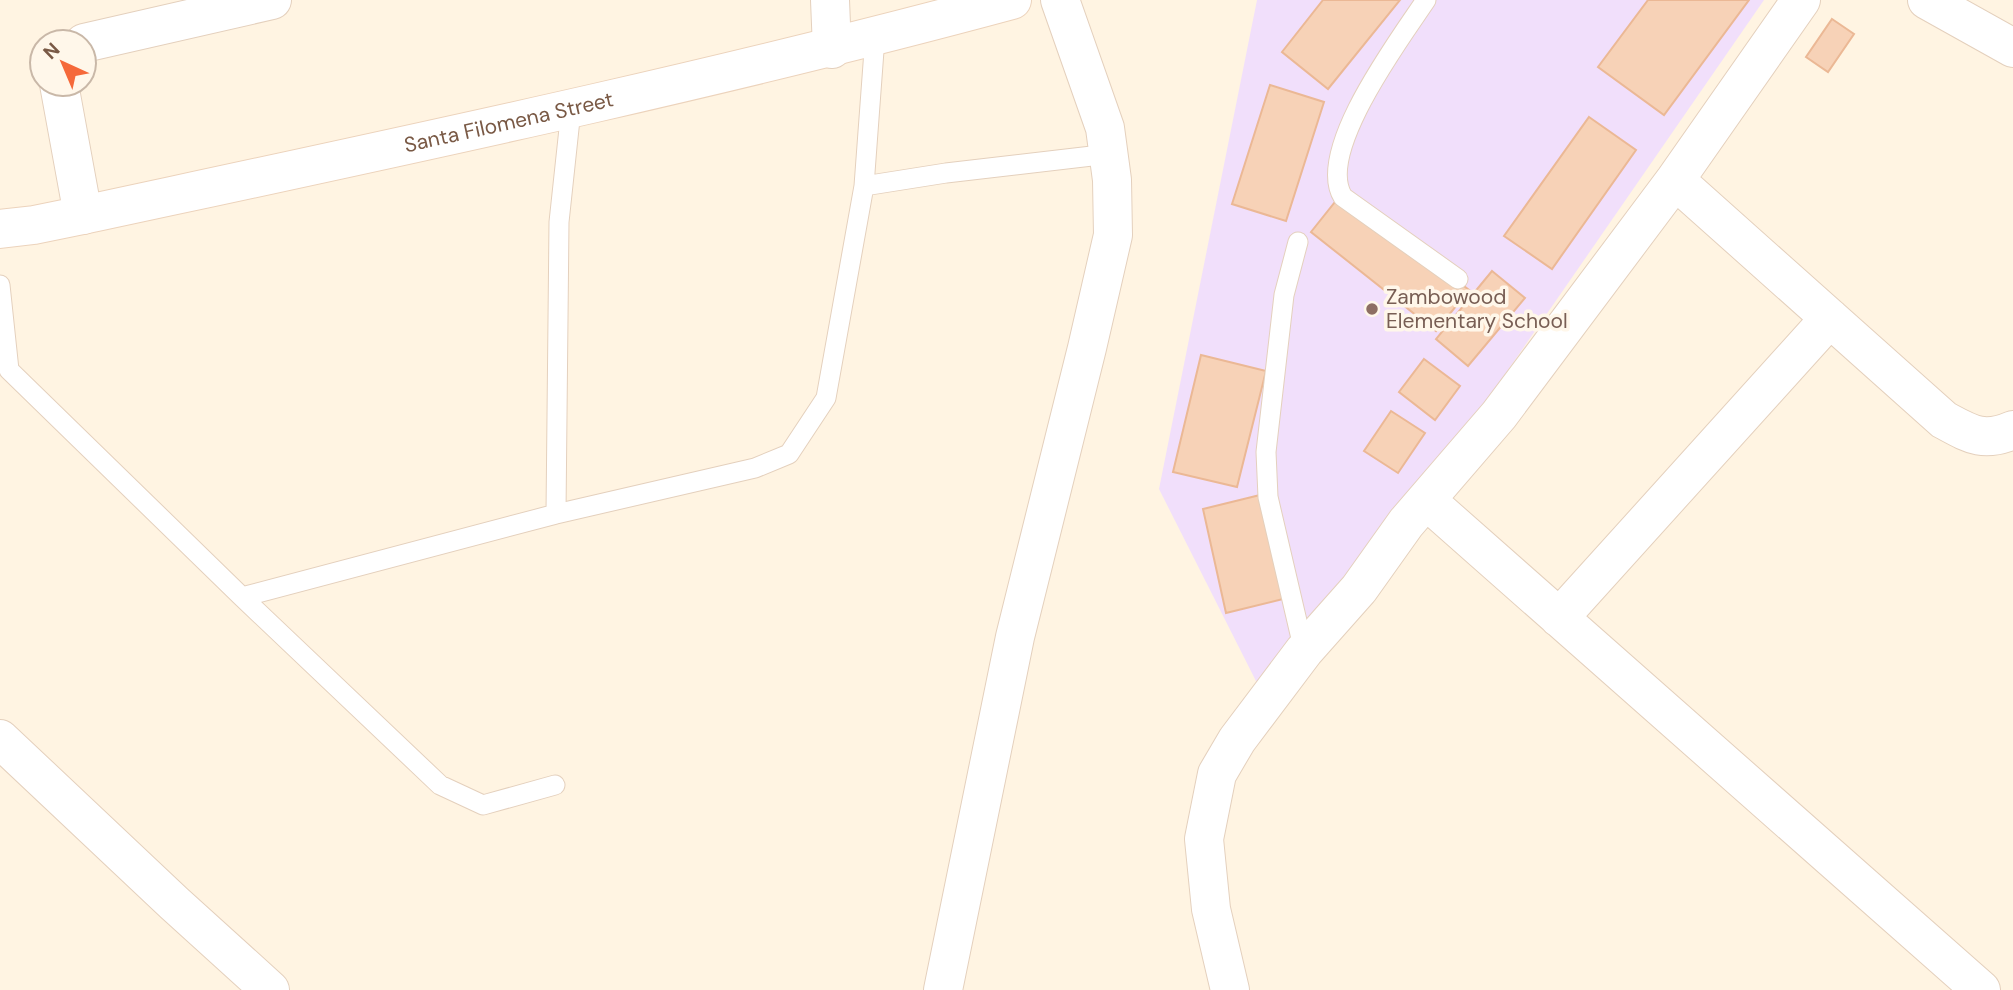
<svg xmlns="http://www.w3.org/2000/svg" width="2013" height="990" viewBox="0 0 2013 990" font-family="'DM Sans',sans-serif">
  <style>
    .education { fill: #f1dffb }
    .building { fill: #f7d2b7; stroke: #ebb895; stroke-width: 2 }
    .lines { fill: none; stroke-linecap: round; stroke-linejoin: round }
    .lane-casing { stroke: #e4d0bd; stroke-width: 21 }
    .street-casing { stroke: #e4d0bd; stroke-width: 40 }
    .secondary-casing { stroke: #ecd3bc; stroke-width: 40 }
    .lane { stroke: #fff; stroke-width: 19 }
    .street { stroke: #fff; stroke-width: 38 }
    .secondary { stroke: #fff; stroke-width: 38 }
    .education-dot { fill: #8d6e63; stroke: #fff7ea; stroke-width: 2.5 }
    .labels { text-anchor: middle; stroke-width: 7; stroke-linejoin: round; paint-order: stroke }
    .street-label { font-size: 21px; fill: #795945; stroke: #fff7ea }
    .education-label { font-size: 21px; fill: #785e54; stroke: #fff7ea; text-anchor: start }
  </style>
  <rect width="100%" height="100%" fill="#fff4e2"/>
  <!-- education -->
  <path class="education" d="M1257 0H1764L1472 422 1260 689 1159 489Z"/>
  <!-- building -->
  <path class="building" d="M1323 0H1400L1328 89 1282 52Z
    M1648 0H1749L1664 115 1598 67Z
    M1832 19 1854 34 1828 72 1806 57Z
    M1270 85 1324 102 1286 221 1232 204Z
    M1589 117 1636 150 1552 269 1504 236Z
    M1343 192 1469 290 1436 331 1311 232Z
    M1492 271 1525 298 1468 366 1436 339Z
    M1201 355 1266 371 1237 487 1173 472Z
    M1424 359 1460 386 1435 420 1399 392Z
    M1391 411 1425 433 1398 473 1364 451Z
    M1260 495 1283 599 1226 613 1203 509Z"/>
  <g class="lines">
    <defs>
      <path id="lane" d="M1426 0C1400 39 1315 152 1343 197L1458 279
        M864 186 875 37
        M1298 242 1284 295 1266 452 1268 497 1304 651
        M0 285 9 370 242 597 440 785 483 805 555 785
        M556 514 559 222 571 110
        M242 597 556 514 755 468 789 454 826 398 864 186 946 173 1109 154"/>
      <path id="street" d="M830 0 832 49
        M1927 0 2013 48
        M84 43 272 0
        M59 84 83 215
        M1675 180 1944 420C1970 434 1983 443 2013 430
        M1426 500 1981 990
        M1559 618 1830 318
        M0 739 174 903 270 990
        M943 990 1015 637 1087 348 1113 235 1112 180 1105 128 1060 0
        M1230 990 1211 909 1204 839 1217 774 1237 740 1304 651 1359 589 1406 523 1499 415 1675 180 1801 0"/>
      <g id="secondary">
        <path id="s1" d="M0 229 34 225 83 215C394 148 705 83 1012 0"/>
      </g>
    </defs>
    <!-- lane casing -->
    <use href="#lane" class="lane-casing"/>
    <!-- street casing -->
    <use href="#street" class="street-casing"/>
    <!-- secondary casing -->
    <use href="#secondary" class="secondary-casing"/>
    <!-- lane -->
    <use href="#lane" class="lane"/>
    <!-- street -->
    <use href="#street" class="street"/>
    <!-- secondary -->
    <use href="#secondary" class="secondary"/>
  </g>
  <!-- markers -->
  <circle class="education-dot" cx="1372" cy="309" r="7"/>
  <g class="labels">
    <!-- street labels -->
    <g class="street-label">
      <text dy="7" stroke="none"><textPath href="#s1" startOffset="520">Santa Filomena Street</textPath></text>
    </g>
    <!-- education labels -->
    <g class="education-label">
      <text x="1386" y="304">Zambowood<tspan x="1386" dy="24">Elementary School</tspan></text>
    </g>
  </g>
  <!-- north arrow -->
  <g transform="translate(63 63) rotate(316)"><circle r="33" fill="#fff7ea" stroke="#c9b8a8" stroke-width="2"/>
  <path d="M0-5L12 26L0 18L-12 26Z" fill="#f5693a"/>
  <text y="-10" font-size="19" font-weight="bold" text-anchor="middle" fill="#795945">N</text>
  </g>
</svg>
